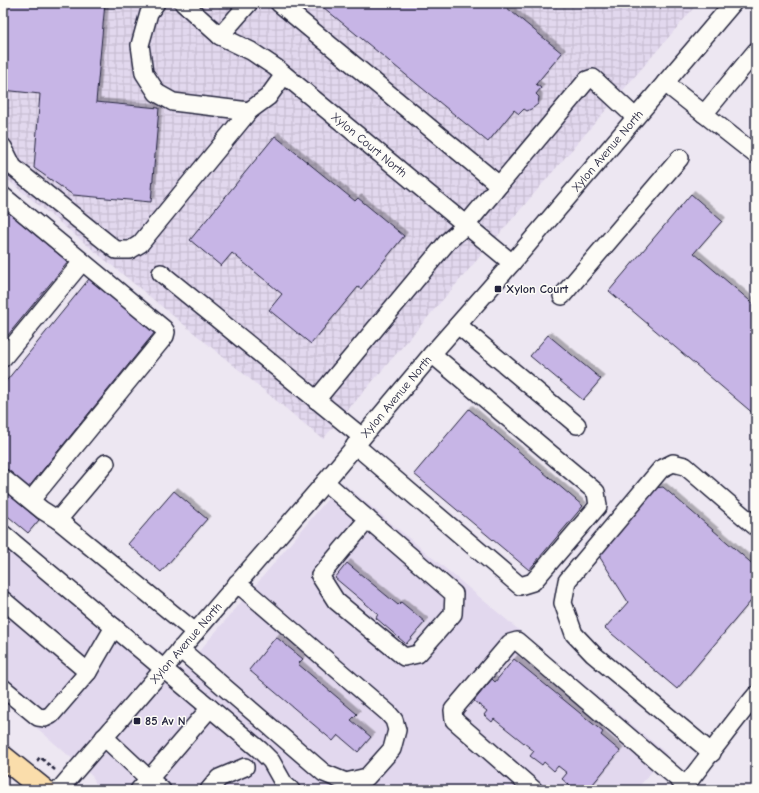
<svg xmlns="http://www.w3.org/2000/svg" width="759" height="793" viewBox="0 0 759 793" font-family="'Comic Neue',sans-serif">
  <style>
    .built { fill: #e2d8ee }
    .industrial { fill: url(#industrial-grid) }
    .building { fill: #c7b5e6; stroke: #22223b; filter: url(#shadow) }
    .lines { fill: none; stroke-linecap: round; stroke-linejoin: round }
    .minor-casing { stroke: #22223b; stroke-width: 20 }
    .major-casing { stroke: #22223b; stroke-width: 25 }
    .path { stroke: #22223b; stroke-width: 2.5; stroke-dasharray: 4 3; stroke-linecap: butt }
    .minor { stroke: #fdfcf7; stroke-width: 17 }
    .major { stroke: #faddab; stroke-width: 22 }
    .poi-dot { fill: #22223b; stroke: #fdfcf7; stroke-width: 1.5 }
    .labels { text-anchor: middle; stroke-width: 3; stroke-linejoin: round; paint-order: stroke }
    .street-label { font-size: 12px; fill: #22223b; stroke: #fdfcf7 }
    .poi-label { font-size: 12px; font-weight: bold; fill: #22223b; stroke: #fdfcf7; text-anchor: start }
  </style>
  <defs>
    <pattern id="industrial-grid" width="8" height="8" patternUnits="userSpaceOnUse"><rect width="8" height="8" fill="#e2d8ee"/><path d="M0 4h8M4 0v8" fill="none" stroke="#c2b9cd"/></pattern>
    <filter id="shadow"><feDropShadow dx="3.5" dy="-3.5" stdDeviation="0" flood-color="#0004"/></filter>
  </defs>
  <rect width="100%" height="100%" fill="#ede7f2"/>
  <filter id="ink" filterUnits="userSpaceOnUse"><feTurbulence type="fractalNoise" baseFrequency=".025" numOctaves="2"/><feDisplacementMap in="SourceGraphic" scale="8" xChannelSelector="R" yChannelSelector="G"/><feConvolveMatrix kernelMatrix="1 2 1 2 8 2 1 2 1" color-interpolation-filters="sRGB"/></filter>
  <g filter="url(#ink)">
    <!-- built -->
    <path class="built" d="M342 482 667 754 636 790H98L93 777 44 734 3 700V523L183 670 254 587Z"/>
    <!-- industrial -->
    <path class="industrial" d="M3 3H698L323 439 3 176Z"/>
    <!-- building -->
    <path class="building" d="M3 3H105L96 102 159 108 151 202 73 195 34 168 40 94 3 90Z
      M318 3H501L562 53 536 84 541 88 536 94 539 97 538 104 533 108 527 111 524 109 519 114 514 110 488 142Z
      M275 136 355 201 358 198 404 236 361 289 358 287 311 344 269 310 282 294 232 253 221 266 190 240Z
      M691 194 722 221 694 253 756 306V413L755 415 609 291Z
      M3 208 68 262 3 341Z
      M89 279 155 332 28 488 3 468V385Z
      M548 335 601 379 583 400 530 356Z
      M469 409 583 506 529 570 414 474Z
      M756 459V473L749 467Z
      M663 487 756 567V595L677 689 605 628 628 602 599 556 655 488Z
      M3 490 39 520 28 533 3 512Z
      M174 491 207 519 161 572 128 544Z
      M347 563 398 605 401 602 425 622 406 644 376 618 378 614 335 578Z
      M276 637 303 659 298 664 357 714 351 720 371 737 358 752 338 735 333 741 249 670Z
      M514 659 603 732 601 735 620 751 588 790H575L562 779 567 773 558 766 554 771 544 762 542 765 530 756 534 751 494 719 492 722 484 715 487 711 474 701 492 679 495 682Z"/>
    <g class="lines">
      <defs>
        <g id="minor">
          <path d="M156 3 149 13 140 45 144 73 157 93 173 102 249 111"/>
          <path id="s1" d="M183 3 220 36 251 51 275 67 512 263"/>
          <path d="M279 3 499 185"/>
          <path d="M220 36 249 3"/>
          <path d="M665 83 756 155"/>
          <path d="M704 114 756 51"/>
          <path d="M3 147 13 167 116 250H130L140 244 249 111 268 97 284 75"/>
          <path d="M3 196 164 329 166 332 165 336 31 500"/>
          <path d="M161 273 362 437"/>
          <path d="M562 296 680 158"/>
          <path d="M458 325 577 425"/>
          <path d="M3 358 82 262"/>
          <path d="M316 400 448 241 466 225 587 80 593 78 635 117"/>
          <path d="M355 445 520 586 533 582 598 506 596 492 432 354"/>
          <path d="M106 463 58 520 195 632"/>
          <path d="M3 478 42 510 58 520"/>
          <path d="M325 482 454 594 453 614 418 654 404 657 336 601 320 576 368 519"/>
          <path d="M3 534 260 750 271 761 284 784 291 790"/>
          <path d="M3 600 88 672"/>
          <path d="M180 649 324 773 346 782 367 777 392 749 397 730 394 720 388 713 237 583"/>
          <path d="M3 688 38 717 45 718 51 715 88 672 114 627"/>
          <path d="M104 737 149 779 210 708"/>
          <path d="M712 753 593 654 574 634 563 603 567 581 661 469 673 463 685 466 756 527"/>
          <path id="s2" d="M59 790 325 482 432 354 512 263 733 3"/>
          <path d="M139 790 149 779 162 790"/>
          <path d="M209 790 219 778 245 767"/>
          <path d="M534 790 454 720 453 710 510 643 517 641 685 785"/>
          <path d="M682 790C707 759 730 726 756 695"/>
        </g>
        <path id="major" d="M3 757 44 790"/>
      </defs>
      <!-- minor casing -->
      <use href="#minor" class="minor-casing"/>
      <!-- major casing -->
      <use href="#major" class="major-casing"/>
      <!-- path -->
      <path class="path" d="M37 761 40 757 55 770"/>
      <!-- minor -->
      <use href="#minor" class="minor"/>
      <!-- major -->
      <use href="#major" class="major"/>
    </g>
  </g>
  <!-- markers -->
  <g class="poi-dot">
    <rect x="494" y="285" width="8" height="8" rx="2"/>
    <rect x="133" y="717" width="8" height="8" rx="2"/>
  </g>
  <g class="labels">
    <!-- street labels -->
    <g class="street-label">
      <text dy="4" stroke="none"><textPath href="#s1" startOffset="235">Xylon Court North</textPath></text>
      <text dy="4" stroke="none"><textPath href="#s2" startOffset="842">Xylon Avenue North</textPath></text>
      <text dy="4" stroke="none"><textPath href="#s2" startOffset="518">Xylon Avenue North</textPath></text>
      <text dy="4" stroke="none"><textPath href="#s2" startOffset="194">Xylon Avenue North</textPath></text>
    </g>
    <!-- poi labels -->
    <g class="poi-label">
      <text x="506" y="293">Xylon Court</text>
      <text x="145" y="725">85 Av N</text>
    </g>
  </g>
  <!-- margin -->
  <rect width="759" height="793" fill="none" stroke="#fdfcf7" stroke-width="16"/>
  <rect x="8" y="8" width="743" height="777" fill="none" stroke="#22223b" stroke-width="1.5" filter="url(#ink)"/>
</svg>
